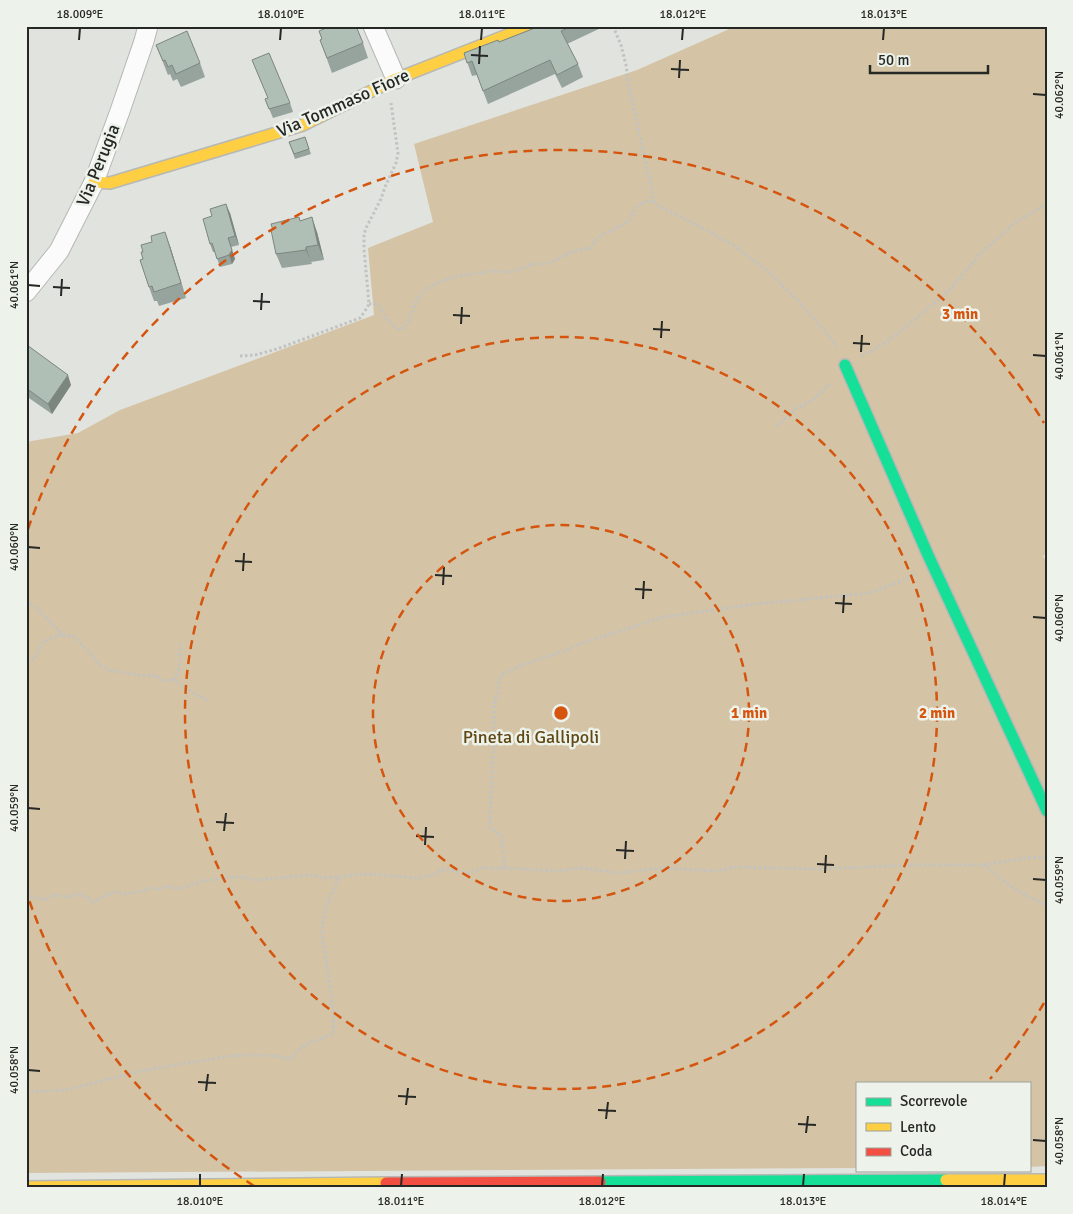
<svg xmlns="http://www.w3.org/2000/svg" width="1073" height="1214" viewBox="0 0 1073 1214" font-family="Signika,sans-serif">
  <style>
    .green { fill: #d4c4a5 }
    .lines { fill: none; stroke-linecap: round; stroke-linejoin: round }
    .street-casing { stroke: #b7b8b5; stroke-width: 21 }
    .fast-casing { stroke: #b7b8b5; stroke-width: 14 }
    .slow-casing { stroke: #b7b8b5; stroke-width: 14 }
    .jam-casing { stroke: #b7b8b5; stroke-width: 14 }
    .path { stroke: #c2c3c1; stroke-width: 3; stroke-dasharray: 2.5 2.5; stroke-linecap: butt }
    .street { stroke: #fafbfa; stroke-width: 19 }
    .fast { stroke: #16e098; stroke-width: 11 }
    .slow { stroke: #ffcf43; stroke-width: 11 }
    .jam { stroke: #f24e42; stroke-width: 11 }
    .wall { fill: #97a49d }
    .shaded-wall { fill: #7b867f }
    .building { fill: #b0bfb6; stroke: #7b867f }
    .ticks { fill: none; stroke: #262825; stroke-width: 2 }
    .ring { fill: none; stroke: #d5540e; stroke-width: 2.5; stroke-dasharray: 9 6 }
    .labels { text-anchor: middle; stroke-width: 5; stroke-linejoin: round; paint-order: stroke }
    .street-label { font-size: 18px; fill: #262825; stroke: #edf2ea }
    .park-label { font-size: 18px; fill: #604714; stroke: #edf2ea }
    .centre { fill: #d5540e; stroke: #edf2ea; stroke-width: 2.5 }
    .ring-label { font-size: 15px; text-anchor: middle; font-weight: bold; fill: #d5540e; stroke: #edf2ea; stroke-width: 5; stroke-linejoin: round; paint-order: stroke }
    .neatline { fill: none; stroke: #262825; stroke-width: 2 }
    .ticks-label { font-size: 12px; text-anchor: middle; fill: #262825 }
  </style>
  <rect width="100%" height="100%" fill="#e1e3df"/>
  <!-- green -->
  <path class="green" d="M736 26H1047V554L1043 556 1047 562V1166L1029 1167V1083H857V1168L26 1173V442L78 433 120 410 374 315 368 248 433 222 414 144 637 70Z"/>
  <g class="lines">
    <defs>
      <path id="street" d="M373 26 396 79
        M26 292 59 251 94 182 120 111 144 41 148 26"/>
      <path id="fast" d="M845 365 928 555 1047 811
        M600 1182 946 1180"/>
      <path id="slow" d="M94 182 110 183 303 125 396 79 530 26
        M946 1180H1047
        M26 1187 386 1183"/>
      <path id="jam" d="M386 1183 600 1182"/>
    </defs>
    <!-- street casing -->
    <use href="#street" class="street-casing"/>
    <!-- fast casing -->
    <use href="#fast" class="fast-casing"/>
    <!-- slow casing -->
    <use href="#slow" class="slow-casing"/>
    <!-- jam casing -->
    <use href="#jam" class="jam-casing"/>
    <!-- path -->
    <path class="path" d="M613 26 621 45 626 65 629 86 654 201 658 205 665 209 712 233 737 248 770 273 799 302 834 342 836 347
      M369 304H376L380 307 386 319 396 328 400 330 405 326 409 320 419 295 434 284 460 275H470L475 273H482L488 271 513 272 532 264H546L574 251 591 248C595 238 605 232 615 230L617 227C639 223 625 202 654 201
      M240 356 255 355 277 349 360 318 367 308 369 304 364 249V234L367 226 381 199 385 187 396 163 398 153 391 103
      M861 356 877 348 891 339 942 297 956 283 981 253 1006 231 1014 223 1047 204
      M777 426 795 409 813 400 824 389 831 384
      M26 601 38 609 63 635 73 636 92 655 98 664 109 670 138 675 157 676 164 681 174 680 196 695 208 700
      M26 660 34 659 43 642 58 635H63
      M174 680 179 669 181 643
      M983 865 1016 890 1047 906
      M505 868 501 836 490 827 491 793 494 735V706L501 675 522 665 567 650 574 646 663 617 756 604 869 593 902 581 915 573
      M26 895 35 897 43 900 55 895 67 897 81 894 93 902 107 895 118 892 126 894 142 891 149 888 160 889 166 886 174 888H184L192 884 203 881 231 877H242L255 880 312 875 324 878 353 875 369 874 419 878 436 874 442 869 469 873 484 867 496 869 505 868 557 871 582 868 619 873 662 868 715 871 736 867 816 869 915 865H983L1026 858 1047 857
      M26 1092 66 1090 140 1071 229 1056 250 1055 277 1056 290 1059C303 1043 316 1041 333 1034 335 1010 329 983 326 959 324 948 321 936 323 924 325 907 332 891 340 877"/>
    <!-- street -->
    <use href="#street" class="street"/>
    <!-- fast -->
    <use href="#fast" class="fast"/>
    <!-- slow -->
    <use href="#slow" class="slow"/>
    <!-- jam -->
    <use href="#jam" class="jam"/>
  </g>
  <!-- wall -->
  <path class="wall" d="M540 26H603V27L567 44 578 64 583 77 562 88 555 74 488 104 477 75 472 76 464 53 499 42Z
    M319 31 363 43 368 58 332 73 320 40 322 39Z
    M156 45 200 63 205 77 181 87 177 79 173 81 170 74 168 75Z
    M252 60 290 103 293 112 273 118 265 99 268 98Z
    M305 137 311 154 295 159 289 142Z
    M230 213 239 245 231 247 235 259 232 264 220 267 215 252H213L210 244Z
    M300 221 317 232 324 260 311 262 312 264 282 268 276 254Z
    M170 246 186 298 159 306 157 301H154L149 287 143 259V252Z
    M26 346 71 385 52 414 26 396Z"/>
  <!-- shaded-wall -->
  <path class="shaded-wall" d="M226 204 230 213 239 245 235 236Z
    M312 217 317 232 324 260 318 245Z
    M165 232 170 246 186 298 181 283Z
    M228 238 235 259 232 264 229 255Z
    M306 247 311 262 312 264 306 250Z
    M68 375 71 385 52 414 48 404Z"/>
  <!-- building -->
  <path class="building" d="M331 26H356L363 43 327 58 320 40 322 39 319 31Z
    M540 26H572L561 31 578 64 557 75 550 60 483 91 472 61 467 63 464 53 498 40 499 42Z
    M187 31 200 63 176 74 172 65 168 67 165 60 163 61 156 45Z
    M269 53 290 103 269 109 265 99 268 98 252 60Z
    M305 137 309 149 294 154 289 142Z
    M226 204 235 236 228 238 232 250 229 255 217 259 212 243 210 244 203 219 212 216 210 209Z
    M299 217 300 221 312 217 318 245 306 247V250L276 254 271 230H273L271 224Z
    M165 232 181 283 154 292 152 286 149 287 140 260 143 259 141 252H143L141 245 152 242 151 236Z
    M27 345 68 375 48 404 26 388Z"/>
  <!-- ticks -->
  <path class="ticks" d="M79 40 80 28M280 40 281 28M481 40 482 28M682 40 683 28M883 40 884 28M471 55 488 56M479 64 480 46M671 69 689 70M679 78 680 60M1033 94 1046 95M28 285 40 286M53 287 70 288M61 296 62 279M253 301 270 302M261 310 262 293M453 315 470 316M461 324 462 307M653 329 670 330M661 338 662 321M853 343 870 344M861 352 862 335M1033 355 1046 356M28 547 40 548M235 561 252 562M243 571 244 553M435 575 452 576M443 585 444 567M635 589 652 590M643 599 644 581M835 603 852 604M843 613 844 595M1033 617 1046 618M28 808 40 809M216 822 234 823M224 831 226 813M416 836 434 837M425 845 426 827M616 850 634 851M625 859 626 841M817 864 834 865M825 873 826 855M1033 879 1046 880M28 1070 40 1071M198 1082 216 1083M206 1091 208 1074M398 1096 416 1097M406 1105 408 1088M598 1110 616 1111M606 1119 608 1102M798 1124 816 1125M806 1133 808 1116M1033 1140 1046 1141M200 1186V1174M401 1186 402 1174M602 1186 603 1174M803 1186 804 1174M1004 1186 1005 1174"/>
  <!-- distance rings -->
  <g class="ring">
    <circle cx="561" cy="713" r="188"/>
    <circle cx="561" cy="713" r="376"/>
    <path d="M1044 1003A564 564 0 0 1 990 1079M254 1186A564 564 0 0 1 28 897M28 529A564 564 0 0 1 1044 423"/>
  </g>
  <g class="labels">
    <!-- street labels -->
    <g class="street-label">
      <text transform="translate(343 103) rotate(-24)" y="6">Via Tommaso Fiore</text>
      <text transform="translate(98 165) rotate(-68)" y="6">Via Perugia</text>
    </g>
    <!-- park labels -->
    <g class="park-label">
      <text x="531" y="743">Pineta di Gallipoli</text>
    </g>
  </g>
  <circle cx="561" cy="713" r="8" class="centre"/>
  <g class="ring-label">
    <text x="960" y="319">3 min</text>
    <text x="749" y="718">1 min</text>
    <text x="937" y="718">2 min</text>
  </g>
  <!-- border -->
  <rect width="1073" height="1214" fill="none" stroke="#edf2ea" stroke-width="55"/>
  <!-- legend -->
  <rect x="856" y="1082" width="175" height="90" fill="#edf2ea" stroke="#9da19b"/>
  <rect x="866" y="1098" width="25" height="8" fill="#16e098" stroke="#9da19b"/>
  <text x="900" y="1106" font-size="15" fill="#262825">Scorrevole</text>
  <rect x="866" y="1123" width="25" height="8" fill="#ffcf43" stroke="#9da19b"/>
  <text x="900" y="1132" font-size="15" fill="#262825">Lento</text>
  <rect x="866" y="1148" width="25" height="8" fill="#f24e42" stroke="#9da19b"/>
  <text x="900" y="1156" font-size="15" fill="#262825">Coda</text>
  <!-- scale -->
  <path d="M870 65v8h118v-8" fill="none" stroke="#262825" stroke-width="2.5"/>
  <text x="878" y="65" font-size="15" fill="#262825" stroke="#edf2ea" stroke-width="4" paint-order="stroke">50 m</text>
  <rect x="28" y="28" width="1018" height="1158" class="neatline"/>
  <g class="ticks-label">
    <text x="80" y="18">18.009°E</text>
    <text x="281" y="18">18.010°E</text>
    <text x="482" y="18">18.011°E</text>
    <text x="683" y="18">18.012°E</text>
    <text x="884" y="18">18.013°E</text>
    <text transform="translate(1059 95) rotate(-90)" y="4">40.062°N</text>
    <text transform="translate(14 285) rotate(-90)" y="4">40.061°N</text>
    <text transform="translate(1059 356) rotate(-90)" y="4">40.061°N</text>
    <text transform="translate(14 547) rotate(-90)" y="4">40.060°N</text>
    <text transform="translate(1059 618) rotate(-90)" y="4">40.060°N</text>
    <text transform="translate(14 808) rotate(-90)" y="4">40.059°N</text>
    <text transform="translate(1059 880) rotate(-90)" y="4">40.059°N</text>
    <text transform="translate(14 1070) rotate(-90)" y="4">40.058°N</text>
    <text transform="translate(1059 1141) rotate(-90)" y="4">40.058°N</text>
    <text x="200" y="1205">18.010°E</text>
    <text x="401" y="1205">18.011°E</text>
    <text x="602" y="1205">18.012°E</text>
    <text x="803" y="1205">18.013°E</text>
    <text x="1004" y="1205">18.014°E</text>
  </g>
</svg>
